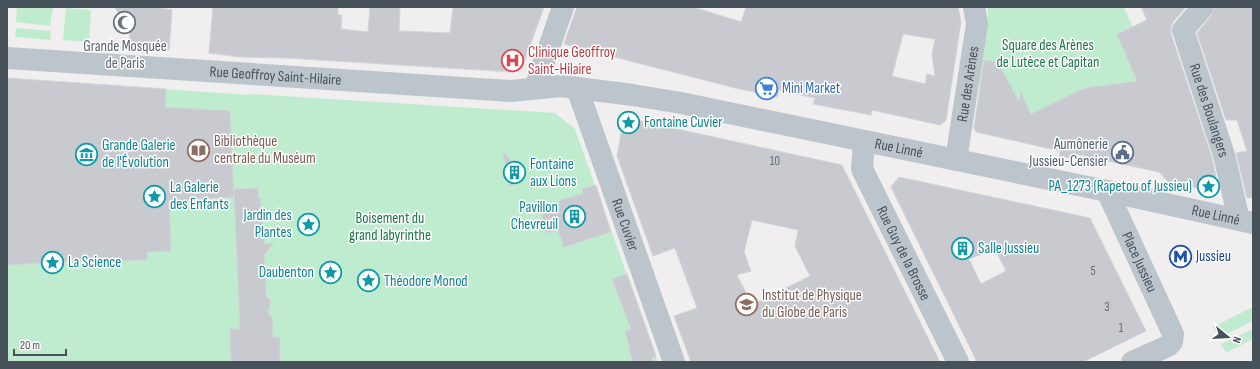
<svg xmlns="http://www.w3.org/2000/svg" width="1260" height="369" viewBox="0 0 1260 369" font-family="'Sofia Sans Condensed',sans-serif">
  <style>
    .green { fill: #bfebcf }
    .building { fill: #c8cad0; stroke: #d2d4d9; fill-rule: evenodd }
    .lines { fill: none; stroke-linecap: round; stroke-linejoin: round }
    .minor { stroke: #bdc5cc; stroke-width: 22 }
    .labels { text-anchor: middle; stroke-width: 3; stroke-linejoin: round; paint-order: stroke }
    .number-label { font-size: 13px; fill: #676f78 }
    .park-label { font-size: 15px; fill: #1d7648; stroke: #fff }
    .worship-label { font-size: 15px; fill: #5b616d; stroke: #fff }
    .health-label { font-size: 15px; fill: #be3a42; stroke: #fff; text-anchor: start }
    .street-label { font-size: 15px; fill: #47515a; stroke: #fff }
    .shop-label { font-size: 15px; fill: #366cbe; stroke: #fff; text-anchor: start }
    .culture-label { font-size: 15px; fill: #0d838f; stroke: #fff; text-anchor: start }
    .education-label { font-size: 15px; fill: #785e54; stroke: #fff; text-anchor: start }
    .service-label { font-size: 15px; fill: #4e5e75; stroke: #fff; text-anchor: end }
    .transit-label { font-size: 15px; fill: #164399; stroke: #fff; text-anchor: start }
  </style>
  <rect width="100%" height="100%" fill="#f0eeee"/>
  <!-- green -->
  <path class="green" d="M17 7H53L50 26 16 22Z
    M987 7H1124L1155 78 1085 88 1032 114 1021 93 1010 140 1000 138 1009 90 978 86 988 14Z
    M66 8 91 10 89 42 63 40Z
    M16 28 51 31 50 40 15 37Z
    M7 78 248 95 249 94 555 113 575 129 658 362H7Z
    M1253 307V321L1219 338 1213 327Z
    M1253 329V339L1226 353 1221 344Z"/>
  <!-- building -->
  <path class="building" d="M114 7H154L172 10 169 50 128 47 131 24 122 23 123 18Z
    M213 7H338V15H342L341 29 368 32 370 7H400L399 31 450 33 453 7H544L523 65 513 72 286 58 240 57 209 53Z
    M577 7H693L741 22 746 7H958L961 22 946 120 940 125 872 110 871 115 813 104 815 98 779 90 777 97 735 88 564 44ZM903 34 935 39 932 54 935 76 927 74 925 84 892 76Z
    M1141 7H1186L1173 22 1171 27V34L1212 158 1216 177 1208 185 1207 190 1168 182 1159 172 1075 154 1074 159 1059 156 1060 151 976 132 974 128 984 60 998 62 1019 102 1021 92 1031 114 1085 88 1137 81 1117 34 1147 20Z
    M1215 7H1253V197L1247 198 1236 153 1247 151 1237 120H1226L1197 33 1212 15Z
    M7 78 166 89 165 107 230 111 234 197 169 201 171 251 147 252 148 258H146V260L123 261 122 258 7 265Z
    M627 116 633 117 636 120 842 165 940 362H691L674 316 697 308 675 248 653 256 617 156 622 128 620 124 623 118ZM752 220 798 230 795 246 810 276 752 305 737 275 751 271 744 252Z
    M503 152 523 174 510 187Z
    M899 177 1090 218 1146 331 1083 362H977L891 187ZM995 249 1006 271 981 284 969 259Z
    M596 185 611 232 564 247 558 230 547 233 542 217 543 216 541 211 555 213 560 200 583 194 582 189Z
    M258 188V198H260L264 244 274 243 264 255 266 296 271 301 268 312 273 320 272 337H280V362H231L230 329H240L234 189Z
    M627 274 656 356 652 358V362H633L629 349 630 348 625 331 631 329 612 279Z"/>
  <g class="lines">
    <!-- minor -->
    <g class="minor">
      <path id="s1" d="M1203 7 1183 30 1224 155 1239 220"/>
      <path id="s2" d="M7 58 511 91 561 86 633 95 681 103 1107 191 1253 223"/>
      <path d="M535 88 563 7"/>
      <path id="s3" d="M577 88 674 362"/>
      <path id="s4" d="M864 141 862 169 958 362"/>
      <path id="s5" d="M956 160 977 24 974 7"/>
      <path id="s6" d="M1107 191 1173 334 1172 342 1168 346 1132 362"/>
    </g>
  </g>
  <!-- icons -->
  <defs>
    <symbol id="mosque-ring" viewBox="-11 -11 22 22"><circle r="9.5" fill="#fff" stroke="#6b7280" stroke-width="1.5"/><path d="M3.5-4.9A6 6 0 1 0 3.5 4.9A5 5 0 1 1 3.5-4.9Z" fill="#6b7280"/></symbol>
    <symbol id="hospital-ring" viewBox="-11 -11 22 22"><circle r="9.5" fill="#fff" stroke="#e0444e" stroke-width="1.5"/><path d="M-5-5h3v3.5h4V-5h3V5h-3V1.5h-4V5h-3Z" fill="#e0444e"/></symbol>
    <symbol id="supermarket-ring" viewBox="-11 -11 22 22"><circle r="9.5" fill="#fff" stroke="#3f7fe0" stroke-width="1.5"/><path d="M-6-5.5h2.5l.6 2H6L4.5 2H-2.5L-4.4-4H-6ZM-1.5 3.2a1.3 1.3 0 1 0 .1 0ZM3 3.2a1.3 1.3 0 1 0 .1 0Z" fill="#3f7fe0"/></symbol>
    <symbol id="sight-ring" viewBox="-11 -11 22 22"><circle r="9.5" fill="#fff" stroke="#0f9aa8" stroke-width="1.5"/><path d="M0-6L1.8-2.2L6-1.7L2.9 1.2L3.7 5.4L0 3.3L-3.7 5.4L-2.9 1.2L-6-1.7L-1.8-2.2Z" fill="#0f9aa8"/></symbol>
    <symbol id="library-ring" viewBox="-11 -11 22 22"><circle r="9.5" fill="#fff" stroke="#8d6e63" stroke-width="1.5"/><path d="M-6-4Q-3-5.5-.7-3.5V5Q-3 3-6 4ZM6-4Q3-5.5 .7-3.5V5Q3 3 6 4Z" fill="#8d6e63"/></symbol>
    <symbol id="civic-ring" viewBox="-11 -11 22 22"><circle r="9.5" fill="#fff" stroke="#5c6f8a" stroke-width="1.5"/><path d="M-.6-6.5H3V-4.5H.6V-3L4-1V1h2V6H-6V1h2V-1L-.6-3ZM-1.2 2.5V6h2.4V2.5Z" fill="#5c6f8a"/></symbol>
    <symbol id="museum-ring" viewBox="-11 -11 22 22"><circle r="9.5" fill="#fff" stroke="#0f9aa8" stroke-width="1.5"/><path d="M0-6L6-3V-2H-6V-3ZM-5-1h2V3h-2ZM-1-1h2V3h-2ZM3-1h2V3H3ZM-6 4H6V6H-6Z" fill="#0f9aa8"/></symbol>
    <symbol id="building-ring" viewBox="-11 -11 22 22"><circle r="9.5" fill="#fff" stroke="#0f9aa8" stroke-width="1.5"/><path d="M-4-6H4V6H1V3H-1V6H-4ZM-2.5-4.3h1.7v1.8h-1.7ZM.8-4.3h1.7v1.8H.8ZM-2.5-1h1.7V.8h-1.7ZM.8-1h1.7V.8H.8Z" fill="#0f9aa8"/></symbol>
    <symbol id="metro-ring" viewBox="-11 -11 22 22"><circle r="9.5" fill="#fff" stroke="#1a4fb4" stroke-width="1.5"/><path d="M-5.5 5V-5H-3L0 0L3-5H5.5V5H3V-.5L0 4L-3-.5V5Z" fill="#1a4fb4"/></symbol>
    <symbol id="university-ring" viewBox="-11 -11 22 22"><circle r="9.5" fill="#fff" stroke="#8d6e63" stroke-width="1.5"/><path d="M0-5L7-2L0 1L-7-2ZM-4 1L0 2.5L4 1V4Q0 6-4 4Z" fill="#8d6e63"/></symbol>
  </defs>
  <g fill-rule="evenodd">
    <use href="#mosque-ring" x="112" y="10" width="25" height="25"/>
    <use href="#hospital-ring" x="500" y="48" width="25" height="25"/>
    <use href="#supermarket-ring" x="754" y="76" width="25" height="25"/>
    <use href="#sight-ring" x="616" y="110" width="25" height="25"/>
    <use href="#library-ring" x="186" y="138" width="25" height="25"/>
    <use href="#civic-ring" x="1110" y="140" width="25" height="25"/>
    <use href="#museum-ring" x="74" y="142" width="25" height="25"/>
    <use href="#building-ring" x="502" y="160" width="25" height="25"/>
    <use href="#sight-ring" x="1196" y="174" width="25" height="25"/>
    <use href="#sight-ring" x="142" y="184" width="25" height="25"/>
    <use href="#building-ring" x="562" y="204" width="25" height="25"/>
    <use href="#sight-ring" x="296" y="212" width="25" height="25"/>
    <use href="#building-ring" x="950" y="236" width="25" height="25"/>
    <use href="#metro-ring" x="1168" y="244" width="25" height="25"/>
    <use href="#sight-ring" x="40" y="250" width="25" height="25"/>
    <use href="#sight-ring" x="318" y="260" width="25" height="25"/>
    <use href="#sight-ring" x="356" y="268" width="25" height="25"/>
    <use href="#university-ring" x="734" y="292" width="25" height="25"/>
  </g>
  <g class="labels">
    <!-- number labels -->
    <g class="number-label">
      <text x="775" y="165">10</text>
      <text x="1093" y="275">5</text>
      <text x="1107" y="311">3</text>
      <text x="1121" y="332">1</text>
    </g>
    <!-- park labels -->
    <g class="park-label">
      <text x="1048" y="50">Square des Arènes<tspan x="1048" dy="17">de Lutèce et Capitan</tspan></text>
      <text x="390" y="223">Boisement du<tspan x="390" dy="17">grand labyrinthe</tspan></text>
    </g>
    <!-- worship labels -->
    <g class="worship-label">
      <text x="125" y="51">Grande Mosquée<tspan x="125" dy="17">de Paris</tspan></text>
    </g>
    <!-- health labels -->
    <g class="health-label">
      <text x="528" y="57">Clinique Geoffroy<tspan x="528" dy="17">Saint-Hilaire</tspan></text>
    </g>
    <!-- street labels -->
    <g class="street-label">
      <text dy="5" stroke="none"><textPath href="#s2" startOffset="269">Rue Geoffroy Saint-Hilaire</textPath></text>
      <text dy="5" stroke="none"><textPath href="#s5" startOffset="77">Rue des Arènes</textPath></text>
      <text dy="5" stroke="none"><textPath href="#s1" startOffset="115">Rue des Boulangers</textPath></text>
      <text dy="5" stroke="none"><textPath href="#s2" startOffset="899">Rue Linné</textPath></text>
      <text dy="5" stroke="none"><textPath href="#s2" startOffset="1223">Rue Linné</textPath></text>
      <text dy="5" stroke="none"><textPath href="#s3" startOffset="145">Rue Cuvier</textPath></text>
      <text dy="5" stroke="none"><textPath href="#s4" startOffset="122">Rue Guy de la Brosse</textPath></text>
      <text dy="5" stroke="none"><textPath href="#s6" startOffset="78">Place Jussieu</textPath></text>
    </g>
    <!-- shop labels -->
    <g class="shop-label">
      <text x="782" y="93">Mini Market</text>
    </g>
    <!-- culture labels -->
    <g class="culture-label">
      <text x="644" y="127">Fontaine Cuvier</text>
      <text x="102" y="150">Grande Galerie<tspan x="102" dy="17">de l'Évolution</tspan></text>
      <text x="530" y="169">Fontaine<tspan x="530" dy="17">aux Lions</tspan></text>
      <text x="1192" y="191" text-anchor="end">PA_1273 (Rapetou of Jussieu)</text>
      <text x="170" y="192">La Galerie<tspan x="170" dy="17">des Enfants</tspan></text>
      <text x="558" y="212" text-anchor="end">Pavillon<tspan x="558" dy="17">Chevreuil</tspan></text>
      <text x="292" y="220" text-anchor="end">Jardin des<tspan x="292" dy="17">Plantes</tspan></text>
      <text x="978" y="253">Salle Jussieu</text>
      <text x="68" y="267">La Science</text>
      <text x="314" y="277" text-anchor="end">Daubenton</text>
      <text x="384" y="286">Théodore Monod</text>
    </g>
    <!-- education labels -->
    <g class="education-label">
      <text x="214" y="146">Bibliothèque<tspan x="214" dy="17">centrale du Muséum</tspan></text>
      <text x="762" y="300">Institut de Physique<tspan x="762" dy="17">du Globe de Paris</tspan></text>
    </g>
    <!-- service labels -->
    <g class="service-label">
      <text x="1108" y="149">Aumônerie<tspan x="1108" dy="17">Jussieu-Censier</tspan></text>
    </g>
    <!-- transit labels -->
    <g class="transit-label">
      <text x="1196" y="261">Jussieu</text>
    </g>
  </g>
  <!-- border -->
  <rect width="1260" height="369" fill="none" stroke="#47515a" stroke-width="16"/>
  <!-- north arrow -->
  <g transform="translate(1228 337) rotate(108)" stroke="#ffffff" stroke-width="3" paint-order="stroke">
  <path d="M0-3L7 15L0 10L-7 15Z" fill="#47515a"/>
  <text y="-6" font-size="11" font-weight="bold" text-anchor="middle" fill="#47515a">N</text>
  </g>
  <!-- scale -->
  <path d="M14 349v6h52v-6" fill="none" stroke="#47515a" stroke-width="2"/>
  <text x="20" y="349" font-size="12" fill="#47515a" stroke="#ffffff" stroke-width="3" paint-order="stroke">20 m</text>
</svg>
